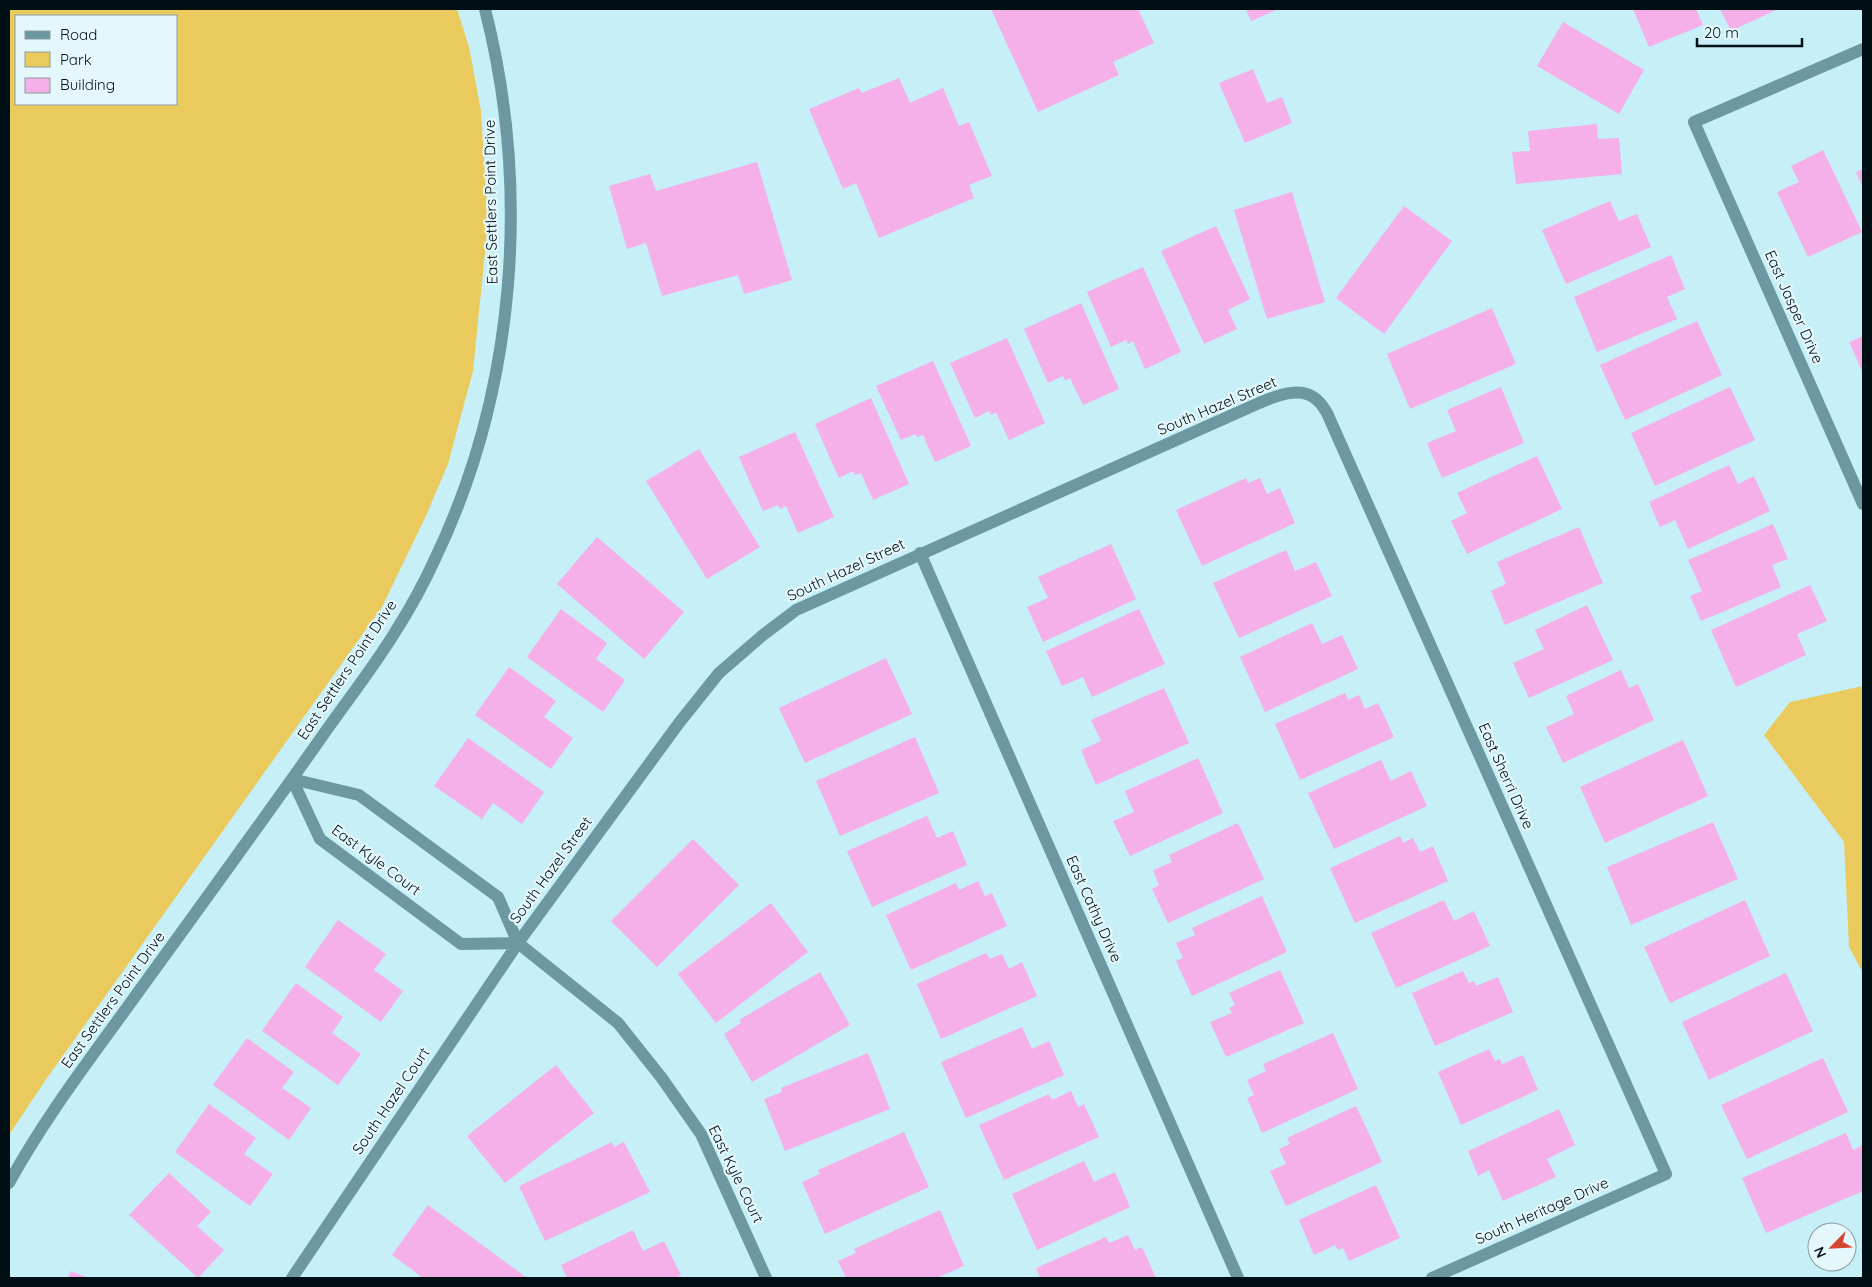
<svg xmlns="http://www.w3.org/2000/svg" width="1872" height="1287" viewBox="0 0 1872 1287" font-family="Quicksand,sans-serif">
  <style>
    .green { fill: #ebca5d; fill-rule: evenodd }
    .building { fill: #f5afe9 }
    .lines { fill: none; stroke-linecap: round; stroke-linejoin: round }
    .minor { stroke: #6d98a2; stroke-width: 12 }
    .labels { text-anchor: middle; stroke-width: 4.5; stroke-linejoin: round; paint-order: stroke }
    .street-label { font-size: 15px; fill: #000f14; stroke: #e4f8fc }
  </style>
  <rect width="100%" height="100%" fill="#c6eff8"/>
  <!-- green -->
  <path class="green" d="M9 9H457L469 47 481 111 488 223 473 371 448 464 425 518 382 607 45 1081 9 1135ZM16 16H176V104H16Z
    M1863 686V973L1849 947 1844 842 1764 735 1790 702Z"/>
  <!-- building -->
  <path class="building" d="M991 9H1138L1154 43 1113 62 1119 75 1038 112Z
    M1246 9H1279L1251 21Z
    M1633 9H1696L1703 25 1649 47Z
    M1720 9H1778L1731 31Z
    M1563 22 1644 70 1619 114 1537 66Z
    M1253 69 1267 103 1282 97 1292 123 1245 143 1219 83Z
    M899 78 910 103 943 88 959 126 969 122 992 176 969 185 974 198 879 238 856 183 843 189 809 109 859 88 862 93Z
    M1597 124 1598 139 1619 138 1622 174 1516 184 1512 152 1530 151 1528 131Z
    M1823 150 1862 232 1808 257 1777 192 1799 182 1791 166Z
    M757 162 792 280 744 294 738 275 662 296 646 243 627 249 609 186 650 174 656 191Z
    M1863 169V188L1856 172Z
    M1292 192 1325 302 1267 319 1234 210Z
    M1610 201 1619 221 1637 214 1651 247 1566 284 1542 230Z
    M1404 206 1452 241 1384 334 1336 298Z
    M1216 226 1250 299 1228 310 1237 329 1204 344 1161 251Z
    M1671 255 1685 289 1667 297 1677 319 1597 352 1574 297Z
    M1143 267 1181 352 1145 369 1133 341 1128 344 1126 340 1111 347 1087 292Z
    M1081 303 1119 389 1083 405 1070 378 1065 381 1063 376 1048 383 1024 329Z
    M1492 308 1516 364 1410 409 1387 354Z
    M1697 321 1722 375 1625 420 1600 365Z
    M1863 336V373L1849 342Z
    M1007 338 1045 423 1009 440 996 412 991 415 989 411 975 418 950 363Z
    M933 361 971 446 935 462 923 435 917 437 916 434 901 440 876 386Z
    M1501 387 1524 443 1442 478 1427 443 1456 431 1447 410Z
    M1730 387 1755 440 1655 486 1631 433Z
    M871 398 909 484 873 500 861 473 855 475 853 471 839 478 815 424Z
    M795 432 834 517 798 533 786 506 780 509 778 505 763 511 739 457Z
    M699 449 760 547 707 579 646 481Z
    M1537 456 1562 509 1467 554 1451 521 1467 513 1457 493Z
    M1729 465 1738 484 1754 476 1770 511 1688 549 1675 520 1660 527 1649 502Z
    M1246 478 1248 483 1260 478 1267 494 1280 488 1295 523 1202 566 1176 510Z
    M1773 524 1788 559 1772 565 1781 587 1701 621 1690 596 1702 591 1688 560Z
    M1579 527 1603 583 1505 625 1491 591 1506 584 1497 562Z
    M597 537 684 612 644 659 557 584Z
    M1111 544 1136 599 1043 642 1027 607 1048 598 1038 577Z
    M1286 550 1295 571 1316 562 1332 596 1239 638 1213 583Z
    M1810 585 1827 621 1797 634 1806 655 1736 687 1711 630Z
    M1587 605 1613 660 1529 698 1513 663 1544 649 1535 630Z
    M561 609 607 643 596 659 625 680 603 712 527 657Z
    M1139 609 1165 664 1092 697 1083 677 1062 686 1046 651Z
    M1312 623 1322 644 1342 635 1358 669 1265 712 1240 657Z
    M886 658 912 714 805 763 779 708Z
    M509 667 556 701 544 717 573 738 551 769 475 715Z
    M1621 670 1629 688 1638 684 1654 720 1563 763 1546 727 1574 714 1566 696Z
    M1164 688 1189 743 1096 785 1081 750 1101 741 1091 720Z
    M1345 693 1348 700 1359 695 1365 709 1378 703 1394 737 1300 780 1275 724Z
    M915 737 939 793 840 836 816 781Z
    M468 738 544 792 522 824 493 803 482 819 434 786Z
    M1683 740 1708 796 1605 843 1580 787Z
    M1198 758 1223 813 1130 856 1113 821 1134 812 1125 791Z
    M1381 760 1391 781 1411 771 1427 806 1334 849 1308 793Z
    M927 816 937 838 953 831 967 865 872 907 847 851Z
    M1713 822 1738 879 1631 925 1607 867Z
    M1238 823 1264 879 1168 923 1152 889 1159 885 1153 870 1172 862 1169 855Z
    M1400 836 1403 843 1413 838 1420 852 1433 846 1448 881 1355 923 1330 868Z
    M693 839 739 885 657 967 611 921Z
    M978 881 985 896 992 893 1007 926 911 970 886 915 956 883 959 890Z
    M1262 896 1287 952 1192 996 1176 961 1183 958 1176 943 1195 935 1192 928Z
    M1444 900 1454 921 1474 911 1490 946 1396 988 1371 933Z
    M1745 900 1770 956 1670 1003 1644 947Z
    M771 903 808 952 716 1023 678 974Z
    M338 920 386 954 374 970 403 991 381 1022 305 967Z
    M986 953 990 959 1002 954 1009 969 1022 962 1037 996 941 1039 917 984Z
    M1280 970 1304 1023 1226 1057 1210 1022 1232 1013 1229 1008 1235 1005 1229 993Z
    M1463 971 1469 983 1474 981 1476 986 1498 977 1513 1012 1435 1046 1412 993Z
    M820 972 850 1025 752 1082 724 1034 741 1023 739 1020Z
    M1786 973 1813 1031 1709 1080 1682 1022Z
    M296 983 343 1017 332 1033 361 1054 338 1085 262 1031Z
    M1022 1027 1032 1049 1049 1041 1064 1075 966 1118 941 1062Z
    M1333 1033 1358 1089 1262 1133 1247 1098 1254 1095 1247 1080 1266 1071 1263 1064Z
    M247 1038 294 1072 282 1088 311 1108 289 1140 213 1085Z
    M1489 1049 1495 1061 1500 1059 1502 1064 1523 1055 1538 1090 1461 1125 1438 1072Z
    M868 1053 890 1109 785 1151 764 1099 782 1092 781 1088Z
    M1823 1058 1848 1112 1747 1159 1721 1105Z
    M556 1065 594 1113 505 1183 467 1136Z
    M1071 1091 1078 1107 1084 1104 1099 1137 1004 1180 979 1125 1049 1094 1052 1100Z
    M209 1104 256 1138 244 1154 273 1174 250 1206 175 1152Z
    M1356 1106 1382 1162 1286 1206 1270 1171 1286 1164 1279 1149 1290 1144 1287 1138Z
    M1559 1109 1575 1145 1547 1159 1556 1177 1503 1201 1489 1170 1478 1176 1468 1151Z
    M904 1132 929 1187 825 1234 802 1182 820 1174 818 1170Z
    M1846 1133 1853 1150 1863 1145V1191L1766 1233 1742 1178Z
    M612 1142 614 1147 624 1142 650 1192 545 1241 519 1186Z
    M1084 1161 1094 1182 1115 1172 1130 1207 1037 1250 1012 1194Z
    M169 1173 211 1212 197 1226 224 1250 198 1278 129 1215Z
    M1376 1185 1400 1238 1349 1261 1343 1248 1338 1250 1335 1245 1314 1255 1299 1220Z
    M428 1205 527 1278H423L392 1255Z
    M940 1210 964 1266 936 1278H846L838 1261 856 1253 854 1249Z
    M633 1230 643 1251 664 1241 681 1275 675 1278H567L561 1265Z
    M1128 1235 1135 1250 1142 1247 1156 1278H1040L1036 1268 1106 1237 1109 1243Z
    M71 1271 88 1278H68Z"/>
  <g class="lines">
    <!-- minor -->
    <path class="minor" d="M1863 49 1694 122 1863 504
      M920 553 1238 1278
      M292 779 359 795 498 897 518 943 618 1023 661 1077 701 1134 766 1278
      M292 779 320 839 461 944 518 943
      M9 1183C46 1115 94 1054 139 991 200 907 261 823 321 738 346 702 374 667 397 629 411 607 424 583 435 559 516 390 531 190 485 9
      M292 1278 518 943 679 723 719 673 763 635 796 610 1259 403C1276 396 1301 385 1317 400 1321 403 1324 408 1327 413L1666 1174 1432 1278"/>
  </g>
  <g class="labels">
    <!-- street labels -->
    <g class="street-label">
      <text transform="translate(491 202) rotate(-91)" y="5">East Settlers Point Drive</text>
      <text transform="translate(1794 307) rotate(66)" y="5">East Jasper Drive</text>
      <text transform="translate(1217 406) rotate(-23)" y="5">South Hazel Street</text>
      <text transform="translate(846 570) rotate(-25)" y="5">South Hazel Street</text>
      <text transform="translate(347 670) rotate(-56)" y="5">East Settlers Point Drive</text>
      <text transform="translate(1506 776) rotate(66)" y="5">East Sherri Drive</text>
      <text transform="translate(376 860) rotate(37)" y="5">East Kyle Court</text>
      <text transform="translate(551 870) rotate(-54)" y="5">South Hazel Street</text>
      <text transform="translate(1094 909) rotate(66)" y="5">East Cathy Drive</text>
      <text transform="translate(113 1000) rotate(-54)" y="5">East Settlers Point Drive</text>
      <text transform="translate(391 1101) rotate(-56)" y="5">South Hazel Court</text>
      <text transform="translate(736 1174) rotate(64)" y="5">East Kyle Court</text>
      <text transform="translate(1542 1211) rotate(-24)" y="5">South Heritage Drive</text>
    </g>
  </g>
  <!-- border -->
  <rect width="1872" height="1287" fill="none" stroke="#000f14" stroke-width="20"/>
  <!-- legend -->
  <rect x="15" y="15" width="162" height="90" fill="#e4f8fc" stroke="#899b9f"/>
  <rect x="25" y="31" width="25" height="8" fill="#6d98a2" stroke="#899b9f"/>
  <text x="60" y="40" font-size="15" fill="#000f14">Road</text>
  <rect x="25" y="52" width="25" height="15" fill="#ebca5d" stroke="#899b9f"/>
  <text x="60" y="65" font-size="15" fill="#000f14">Park</text>
  <rect x="25" y="78" width="25" height="15" fill="#f5afe9" stroke="#899b9f"/>
  <text x="60" y="90" font-size="15" fill="#000f14">Building</text>
  <!-- north arrow -->
  <g transform="translate(1832 1247) rotate(246)"><circle r="24" fill="#e4f8fc" stroke="#899b9f"/>
  <path d="M0-4L9 19L0 12L-9 19Z" fill="#d2472d"/>
  <text y="-8" font-size="14" font-weight="bold" text-anchor="middle" fill="#000f14">N</text>
  </g>
  <!-- scale -->
  <path d="M1697 38v8h105v-8" fill="none" stroke="#000f14" stroke-width="2.5"/>
  <text x="1704" y="38" font-size="15" fill="#000f14" stroke="#e4f8fc" stroke-width="4" paint-order="stroke">20 m</text>
</svg>
